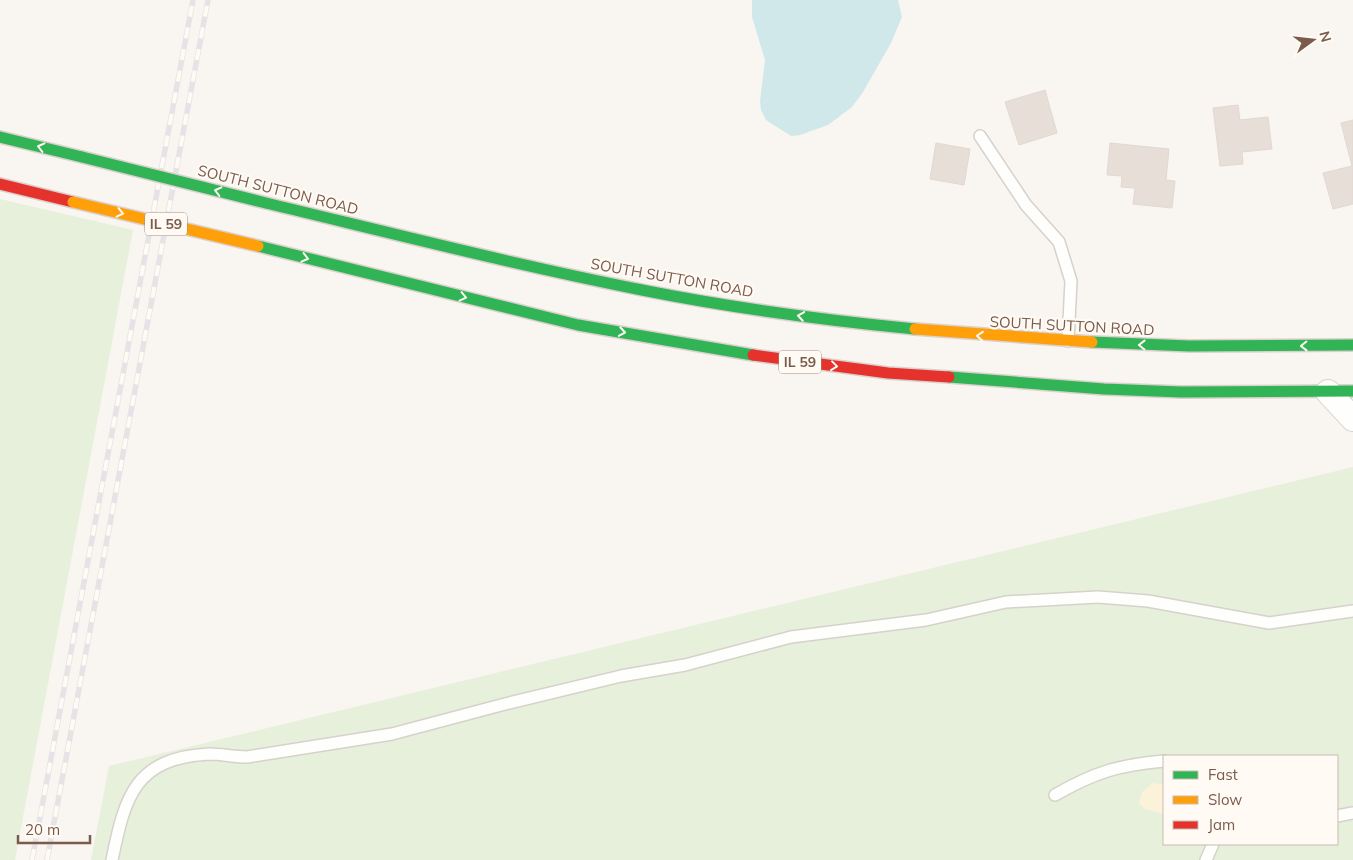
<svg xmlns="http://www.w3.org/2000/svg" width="1353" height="860" viewBox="0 0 1353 860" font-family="Mulish,sans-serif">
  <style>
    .green { fill: #e7f0db; fill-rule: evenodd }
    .sand { fill: #fbf2d9 }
    .water { fill: #d0e8ea }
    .building { fill: #e6ded7; stroke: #e2d8d2 }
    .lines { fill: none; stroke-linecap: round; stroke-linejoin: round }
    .lane-casing { stroke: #d7d1cb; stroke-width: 14 }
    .street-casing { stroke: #d7d1cb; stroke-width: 26 }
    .fast-casing { stroke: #dad1cc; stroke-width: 14 }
    .slow-casing { stroke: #dad1cc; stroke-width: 14 }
    .jam-casing { stroke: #dad1cc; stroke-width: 14 }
    .lane { stroke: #fefefd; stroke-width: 11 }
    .street { stroke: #fefefd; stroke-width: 24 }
    .fast { stroke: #30b455; stroke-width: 11 }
    .slow { stroke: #ff9f0a; stroke-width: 11 }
    .jam { stroke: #e5322d; stroke-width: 11 }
    .rail-casing { stroke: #e6e3e7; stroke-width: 5.5 }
    .rail { stroke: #fffaf3; stroke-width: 4; stroke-dasharray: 11; stroke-linecap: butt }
    .fast-bridge-casing { stroke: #dad1cc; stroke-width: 14; stroke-linecap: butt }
    .slow-bridge-casing { stroke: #dad1cc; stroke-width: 14; stroke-linecap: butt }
    .fast-bridge { stroke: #30b455; stroke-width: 11 }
    .slow-bridge { stroke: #ff9f0a; stroke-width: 11 }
    .oneway { stroke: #fffaf3 }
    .labels { text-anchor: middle; stroke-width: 4.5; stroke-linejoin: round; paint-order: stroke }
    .shield { fill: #fffaf3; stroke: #a28b7f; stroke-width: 1 }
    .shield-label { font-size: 14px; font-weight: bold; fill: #7a5c4d }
    .street-label { font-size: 15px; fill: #7a5c4d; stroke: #fffaf3 }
  </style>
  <rect width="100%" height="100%" fill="#f9f5f0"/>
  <!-- green -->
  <path class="green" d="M0 199 133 230 15 860H0Z
    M1353 467V860H91L109 766ZM1164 756H1337V844H1164Z"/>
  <!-- sand -->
  <path class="sand" d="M1153 783 1164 785V814L1145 809 1139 804 1142 792Z"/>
  <!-- water -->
  <path class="water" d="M752 0H898L902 17 891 43 863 92 852 107 828 125 800 135 791 136 766 120 761 110 760 101 765 60 752 17Z"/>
  <!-- building -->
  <path class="building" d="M1045 90 1057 133 1019 145 1005 102Z
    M1238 105 1240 120 1268 117 1272 149 1242 152 1243 164 1220 166 1213 108Z
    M1353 120V204L1333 209 1323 173 1352 166 1341 123Z
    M936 143 970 149 964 185 930 179Z
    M1110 143 1169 149 1166 180 1175 181 1172 208 1133 204 1135 188 1121 187 1122 176 1107 175Z"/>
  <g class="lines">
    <defs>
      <path id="lane" d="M980 136 1026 205 1059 242 1071 281 1068 341
        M1055 795C1095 772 1119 765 1164 761
        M1337 816 1353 813
        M112 860C125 796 135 758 209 754 222 754 234 757 247 757L392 734 505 704 621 676 685 665 791 637 926 620 1006 602 1098 597 1148 601 1269 623 1353 611
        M1206 860 1213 844"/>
      <path id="street" d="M1328 392 1353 419"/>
      <path id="fast" d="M0 137 82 157
        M266 203C391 233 516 265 642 290 732 308 823 320 915 329
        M258 246 578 325 753 355
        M1092 342 1189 346 1353 345
        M949 377 1104 389 1181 392 1353 391"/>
      <path id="slow" d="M915 329 1092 342"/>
      <path id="jam" d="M0 184 73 202
        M753 355 888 373 949 377"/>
    </defs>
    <!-- lane casing -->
    <use href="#lane" class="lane-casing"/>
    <!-- street casing -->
    <use href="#street" class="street-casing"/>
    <!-- fast casing -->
    <use href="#fast" class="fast-casing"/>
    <!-- slow casing -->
    <use href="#slow" class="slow-casing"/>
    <!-- jam casing -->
    <use href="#jam" class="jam-casing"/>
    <!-- lane -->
    <use href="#lane" class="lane"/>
    <!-- street -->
    <use href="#street" class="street"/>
    <!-- fast -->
    <use href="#fast" class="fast"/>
    <!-- slow -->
    <use href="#slow" class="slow"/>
    <!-- jam -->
    <use href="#jam" class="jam"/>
    <defs>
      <path id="rail" d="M32 860 193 0
        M47 860 208 0"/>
    </defs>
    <!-- rail casing -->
    <use href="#rail" class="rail-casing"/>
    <!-- rail -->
    <use href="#rail" class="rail"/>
    <defs>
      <path id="fast-bridge" d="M82 157 266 203"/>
      <path id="slow-bridge" d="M73 202 258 246"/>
    </defs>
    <!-- fast-bridge casing -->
    <use href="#fast-bridge" class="fast-bridge-casing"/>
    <!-- slow-bridge casing -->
    <use href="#slow-bridge" class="slow-bridge-casing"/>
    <!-- fast-bridge -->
    <use href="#fast-bridge" class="fast-bridge"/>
    <!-- slow-bridge -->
    <use href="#slow-bridge" class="slow-bridge"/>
  </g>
  <!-- one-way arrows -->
  <defs><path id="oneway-chevron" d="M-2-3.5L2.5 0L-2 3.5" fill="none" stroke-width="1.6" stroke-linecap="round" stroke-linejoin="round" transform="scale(1.25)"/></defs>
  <g class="oneway">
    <use href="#oneway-chevron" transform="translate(41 147) rotate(-166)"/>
    <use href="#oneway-chevron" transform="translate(218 191) rotate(-166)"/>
    <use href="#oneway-chevron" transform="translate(120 213) rotate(13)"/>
    <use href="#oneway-chevron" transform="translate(305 258) rotate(14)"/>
    <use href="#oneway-chevron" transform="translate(463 297) rotate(13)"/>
    <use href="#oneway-chevron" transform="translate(801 316) rotate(-171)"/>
    <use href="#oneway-chevron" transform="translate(622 332) rotate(10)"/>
    <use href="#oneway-chevron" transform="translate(980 336) rotate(-175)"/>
    <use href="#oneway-chevron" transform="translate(1142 345) rotate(-179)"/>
    <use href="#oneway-chevron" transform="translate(1304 346) rotate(179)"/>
    <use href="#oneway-chevron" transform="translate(834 366) rotate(7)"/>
  </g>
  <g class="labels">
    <!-- shield labels -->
    <g class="shield">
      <rect x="145" y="212.5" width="42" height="23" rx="4"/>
      <rect x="779" y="350.5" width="42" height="23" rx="4"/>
    </g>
    <g class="shield-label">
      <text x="166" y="229">IL 59</text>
      <text x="800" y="367">IL 59</text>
    </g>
    <!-- street labels -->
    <g class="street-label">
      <text transform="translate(278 190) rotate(14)" y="5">SOUTH SUTTON ROAD</text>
      <text transform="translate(672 278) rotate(10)" y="5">SOUTH SUTTON ROAD</text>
      <text transform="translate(1072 326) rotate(3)" y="5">SOUTH SUTTON ROAD</text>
    </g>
  </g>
  <!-- legend -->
  <rect x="1163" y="755" width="175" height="90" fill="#fffaf3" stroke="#cabbb1"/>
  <rect x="1173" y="771" width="25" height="8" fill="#30b455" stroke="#cabbb1"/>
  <text x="1208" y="780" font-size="15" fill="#7a5c4d">Fast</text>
  <rect x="1173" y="796" width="25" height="8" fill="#ff9f0a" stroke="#cabbb1"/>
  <text x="1208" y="805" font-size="15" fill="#7a5c4d">Slow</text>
  <rect x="1173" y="821" width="25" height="8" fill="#e5322d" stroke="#cabbb1"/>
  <text x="1208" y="830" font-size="15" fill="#7a5c4d">Jam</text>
  <!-- north arrow -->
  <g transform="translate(1313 40) rotate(75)" stroke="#fffaf3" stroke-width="4" paint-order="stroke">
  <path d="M0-4L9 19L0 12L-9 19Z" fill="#7a5c4d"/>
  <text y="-8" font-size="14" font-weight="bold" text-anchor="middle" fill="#7a5c4d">N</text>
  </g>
  <!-- scale -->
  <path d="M18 835v8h72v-8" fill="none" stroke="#7a5c4d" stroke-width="2.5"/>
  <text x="25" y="835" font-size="15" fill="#7a5c4d" stroke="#fffaf3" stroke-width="4" paint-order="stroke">20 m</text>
</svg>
